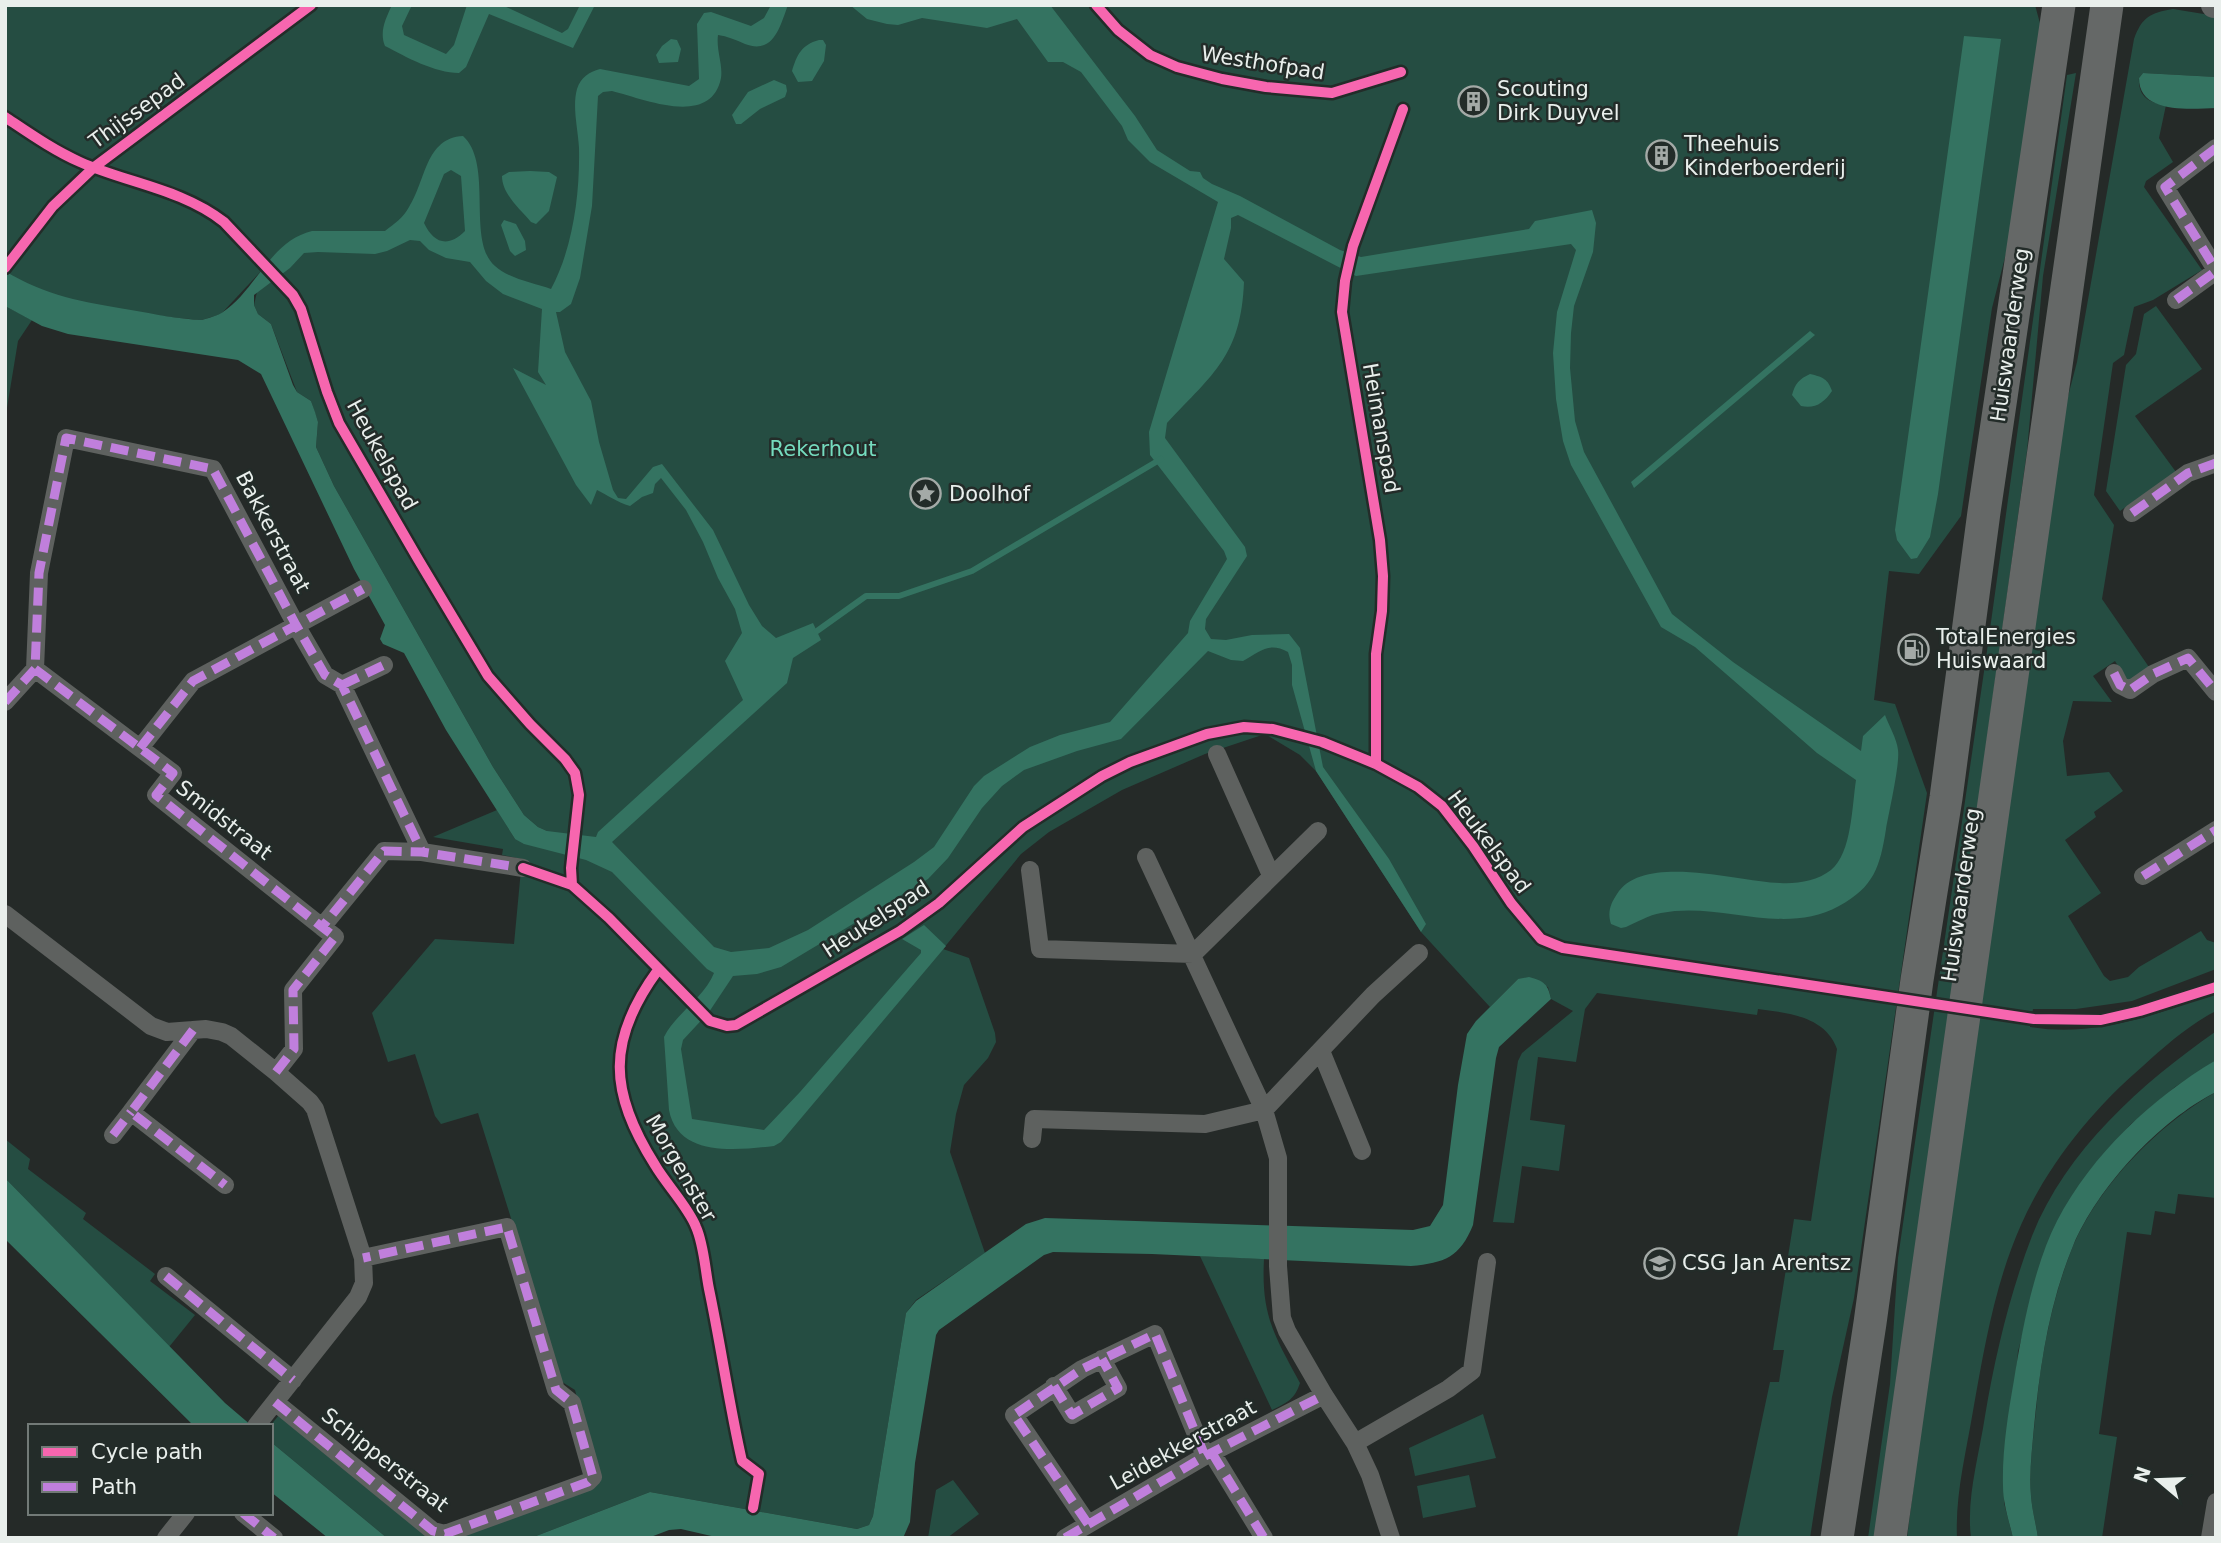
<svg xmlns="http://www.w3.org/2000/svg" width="2221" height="1543" viewBox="0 0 2221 1543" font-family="'DejaVu Sans',sans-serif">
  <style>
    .green { fill: #254d42 }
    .water { fill: #347361; fill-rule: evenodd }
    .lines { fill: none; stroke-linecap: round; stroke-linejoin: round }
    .stream { stroke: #347361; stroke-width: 6 }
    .street { stroke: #5e615f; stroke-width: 18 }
    .secondary { stroke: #606362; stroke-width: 26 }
    .highway { stroke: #656867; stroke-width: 33 }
    .quiet { stroke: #c07fdc; stroke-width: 9; stroke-dasharray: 18 9; stroke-linecap: butt }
    .cycleway-casing { stroke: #232c29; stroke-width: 15 }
    .cycleway { stroke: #f766af; stroke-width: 10 }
    .labels { text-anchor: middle; stroke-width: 5; stroke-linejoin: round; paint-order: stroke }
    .street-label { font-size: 21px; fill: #e9efec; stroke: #232c29 }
    .poi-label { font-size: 21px; fill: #e9efec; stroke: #232c29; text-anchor: start }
    .park-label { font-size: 21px; fill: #75dbbe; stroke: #232c29 }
  </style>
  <rect width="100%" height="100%" fill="#252a28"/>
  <!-- green -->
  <path class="green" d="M5 5H2035L2041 27 2012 230 1992 308 1961 516 1919 574 1889 571 1874 700 1895 704 1927 793 1854 1298 1832 1397 1810 1538H1737L1770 1382H1779L1784 1350H1773L1794 1219 1811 1221 1837 1049C1825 1016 1788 1013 1758 1009L1757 1015 1597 993 1585 1009 1576 1062 1538 1057 1530 1120 1565 1125 1559 1171 1522 1166 1514 1223 1493 1222 1518 1061 1522 1053 1573 1011 1551 999 1548 987 1518 979 1490 1007 1421 932 1316 771 1300 755 1265 734 1205 754 1122 790 1049 832 1021 854 943 949 969 958 995 1033 996 1042 988 1058 964 1085 956 1114 950 1152 985 1253 916 1300 906 1313 873 1516 869 1525 857 1529 650 1492 531 1538H457L581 1491 596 1471 575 1390 559 1380 510 1215 478 1113 441 1124 435 1116 415 1054 388 1062 372 1013 435 939 514 944 522 859 502 855 503 849 433 837 497 810 515 839 547 831 538 827 524 815 493 767 334 486 316 447 318 422 311 401 297 392 271 324 258 314 254 305 262 270 221 314 202 320C157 317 43 302 10 274L5 281Z
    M2173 9 2216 16V77L2143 73 2139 78C2138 97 2149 103 2166 105L2159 138 2173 162 2146 181 2144 187 2202 270 2153 300 2134 307 2124 355 2113 363 2094 495 2114 525 2102 599 2151 670 2129 684 2115 661 2093 676 2112 702 2073 701 2063 741 2067 776 2109 772 2123 791 2094 812 2096 817 2065 840 2101 893 2068 916 2104 976 2110 981 2128 977 2139 967 2201 931 2207 940 2216 943V969L2132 1001 2076 1009H2033L2030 1027C2092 1038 2158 1015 2216 992V1011C2190 1024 2165 1046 2143 1066 2093 1109 2048 1164 2021 1225 1995 1283 1984 1349 1973 1411 1966 1453 1955 1495 1957 1538H1907L1973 1019 2062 419 2077 362 2134 39C2142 17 2150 13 2173 9Z
    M2076 73 2043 276 2027 451 1876 1538H1868L1890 1384 1898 1258 1986 658 2067 75Z
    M5 306 32 320 18 341 5 420Z
    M2156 306 2202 369 2135 416 2176 472 2120 511 2106 491 2126 365 2136 354 2144 314Z
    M2215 1032 2216 1060 2175 1087 2131 1124 2094 1165 2057 1223 2045 1253 2018 1351 2004 1503 2013 1538H1971C1966 1498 1979 1456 1985 1416 1995 1356 2010 1293 2032 1236 2066 1150 2142 1083 2215 1032Z
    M2216 1092V1198L2178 1194 2175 1214 2155 1211 2151 1235 2127 1232 2099 1434 2117 1437 2102 1538H2038C2036 1524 2032 1510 2031 1496 2029 1468 2033 1439 2036 1411 2041 1355 2052 1298 2073 1246 2099 1185 2159 1124 2216 1092Z
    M5 1139 30 1159 28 1169 86 1213 83 1219 155 1274 150 1281 195 1315 169 1347 5 1178Z
    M1200 1256 1264 1259C1261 1315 1274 1335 1300 1383 1295 1399 1287 1403 1272 1410Z
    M1483 1414 1496 1458 1415 1476 1409 1448Z
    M279 1415 429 1538H387L271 1442 270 1426Z
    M1469 1475 1476 1507 1423 1518 1417 1486Z
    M953 1480 979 1514 947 1538H928L936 1490Z"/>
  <!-- water -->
  <path class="water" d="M392 5H412L402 26 404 35 446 54 454 45 467 5H502L562 33 568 29 580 5H595L573 48 489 14 466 67 459 73C435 73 406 57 385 46 379 32 386 18 392 5Z
    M771 5H788C780 26 774 55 745 44 736 40 727 36 718 35 716 50 723 64 721 78 711 128 644 99 612 91L603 92 598 96 592 206 580 278 571 304 560 312H556L565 352 591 401 599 442 613 490 618 498 626 499 653 467 662 464 713 530 749 605 762 626 776 638 813 623 821 640 793 658 787 683 612 842 714 947 731 952 769 948 808 930 914 862 934 847 974 786 984 776 1030 747 1060 735 1110 722 1188 633 1190 621 1227 559 1224 551 1150 455 1149 432 1218 202 1150 162 1128 140 1122 126 1081 72 1063 62H1048L1017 19 987 28 922 18 898 25 887 24 867 19 850 5 976 7 1050 5 1135 116 1157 150 1190 171 1200 172 1203 178 1212 184 1240 196 1340 250 1361 257 1529 229 1535 221 1592 210 1596 223 1593 252 1574 306 1571 333 1570 368 1575 421 1584 452 1672 614 1733 662 1861 751 1863 736 1885 715C1889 726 1897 739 1898 750 1900 764 1889 812 1886 829 1880 867 1874 887 1839 906 1782 937 1721 901 1661 913 1649 915 1637 922 1626 927L1621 928 1611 924C1607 912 1611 903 1617 894 1643 852 1740 882 1780 883 1797 884 1817 881 1831 870 1852 853 1852 805 1856 780L1817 753 1695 647 1661 627 1571 465 1563 441 1556 399 1553 353 1557 312 1576 250 1571 244 1356 276 1238 215 1231 218V228L1224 259 1244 282C1241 355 1214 373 1167 423L1165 438 1245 547 1247 556 1206 619 1205 629 1211 639 1226 640 1252 635 1289 634 1300 648 1323 767 1389 859 1426 924 1421 932 1316 771 1292 685V665L1288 652C1269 641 1259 652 1243 661L1231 660 1208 651 1121 739 1077 751 1024 770 1002 786 982 808 948 858 928 879 781 967 757 974 733 976 709 1012 683 1040 681 1049 692 1119 764 1130 800 1092 921 953V950L902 939 924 925 946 946 781 1142 774 1146C738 1150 678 1158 669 1110L664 1037C676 1013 704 998 714 973L707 969 612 872 586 860 524 844 515 839 446 730 404 653 383 644 380 639 385 625 354 569 261 374 238 360 68 334 42 326 5 306V271C46 296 83 302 131 310 154 314 178 319 202 320 208 318 217 316 223 312 256 290 270 241 312 231H385C394 224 404 217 409 207 426 181 425 138 463 136 494 164 466 241 495 266 509 279 534 283 551 289 573 248 580 194 579 148 578 129 572 107 577 89 581 77 589 72 600 69L689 86 699 79 697 24 704 13 711 12 751 26 764 18ZM451 170 461 176 465 231C447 249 433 242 424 223L444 174ZM410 240 420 241 429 250 446 258 470 262 486 281 503 294 542 309 538 372 546 385 513 368 576 485 591 505 597 490C609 496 617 502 630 506L642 497 653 493 655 484 661 478 686 510 703 542 718 578 735 609 742 633 725 661 743 700 598 832 596 837 547 831 538 827 524 815 493 767 334 486 316 447 318 422 315 412 311 401 297 392 293 385 271 324 258 314 254 305V295L290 268 304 253 318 252 375 254 387 251Z
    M1964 36 2001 39 1938 494 1930 537 1917 558 1911 559 1897 540 1895 530Z
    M671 39 677 40 681 49 678 62 659 63 656 55 662 46Z
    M819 40H823L826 45 824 61 812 81 798 82 792 71C797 55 801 45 819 40Z
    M2143 73 2216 77V108C2189 109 2139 114 2139 78Z
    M774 80 786 85 787 91 785 97 760 109 741 124H736L732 115 748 92Z
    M530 171 549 172 557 177 549 211 536 224 531 222C520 209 502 194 502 176L509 172Z
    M504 220 516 224 525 241 526 250 515 256 510 251 501 225Z
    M1810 331 1815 335 1634 488 1631 482Z
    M1810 374C1823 377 1828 379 1832 391 1824 403 1815 409 1801 406L1792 395C1795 384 1799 379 1810 374Z
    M1529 977C1544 981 1548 984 1551 999L1499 1047 1496 1058 1473 1225C1460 1257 1445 1263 1411 1266L1152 1254 1053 1252 1044 1255 939 1330 936 1335 915 1463 910 1522 903 1538H720L681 1529 669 1530 648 1538H531L650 1492 857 1529 869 1525 873 1516 906 1313 916 1301 1026 1224 1045 1218 1413 1230 1430 1226 1443 1205 1458 1085 1467 1034 1476 1021 1518 979Z
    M2216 1060V1092C2160 1120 2097 1188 2073 1246 2049 1304 2040 1365 2034 1427 2032 1450 2029 1473 2031 1496 2032 1510 2036 1524 2038 1538H2013C2009 1521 2003 1503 2003 1486 2002 1451 2008 1414 2014 1380 2022 1330 2034 1266 2057 1221 2092 1154 2152 1098 2216 1060Z
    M5 1178 225 1403 252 1426H194L5 1239Z
    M271 1442 387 1538H328L271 1492Z"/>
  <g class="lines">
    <!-- stream -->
    <path class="stream" d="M817 631 866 596H899L972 571 1161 459"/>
    <!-- street -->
    <path class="street" d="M2216 148 2165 187 2216 270
      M2176 300 2216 271
      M2132 513 2188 473 2216 463
      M35 669 173 773 156 795 322 927
      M2114 673 2120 685 2130 690 2153 674 2188 658 2216 692
      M342 685 384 665
      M5 702 35 669 39 573 66 438 213 469 296 625 325 675 342 685 422 852
      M140 748 193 681 363 589
      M1217 754 1271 875
      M1146 857 1264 1110 1278 1158V1266L1282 1318 1287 1331 1324 1395 1355 1443 1370 1475 1391 1538
      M1030 870 1040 949 1193 954 1318 831
      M2143 876 2216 830
      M5 914 151 1026 167 1032 206 1029 222 1032 231 1036 276 1072 310 1102 315 1109 363 1258 364 1283 358 1297 256 1426
      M193 1030 131 1112 225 1185
      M1321 1051 1362 1151
      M276 1072 294 1049 293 990 335 937 322 927 384 851 422 852 523 868
      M113 1135 131 1112
      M1032 1139 1034 1119 1205 1124 1264 1110 1373 995 1419 953
      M166 1276 293 1380
      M1054 1386 1072 1415 1118 1388 1102 1359
      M275 1402 433 1531 445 1534 588 1482 593 1477 572 1403 556 1390 507 1227 363 1258
      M1355 1443 1448 1389 1472 1371 1487 1262
      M1212 1453 1264 1538
      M243 1513 274 1538
      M1088 1524 1014 1415 1082 1369 1155 1334 1205 1456
      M166 1538 186 1513
      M1065 1538 1205 1456 1324 1395
      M2210 1538 2216 1502"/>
    <!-- secondary -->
    <path class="secondary" d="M2214 5H2216"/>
    <!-- highway -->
    <path class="highway" d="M1837 1538 1870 1323 1917 980 1946 798 1984 512 2059 5
      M1890 1538 2107 5"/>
    <!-- quiet -->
    <path class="quiet" d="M2216 148 2165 187 2216 270
      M2176 300 2216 271
      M2132 513 2188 473 2216 463
      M35 669 173 773 156 795 322 927
      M2114 673 2120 685 2130 690 2153 674 2188 658 2216 692
      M342 685 384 665
      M5 702 35 669 39 573 66 438 213 469 296 625 325 675 342 685 422 852
      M140 748 193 681 363 589
      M2143 876 2216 830
      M193 1030 131 1112 225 1185
      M276 1072 294 1049 293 990 335 937 322 927 384 851 422 852 523 868
      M113 1135 131 1112
      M166 1276 293 1380
      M1054 1386 1072 1415 1118 1388 1102 1359
      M275 1402 433 1531 445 1534 588 1482 593 1477 572 1403 556 1390 507 1227 363 1258
      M1212 1453 1264 1538
      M243 1513 274 1538
      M1088 1524 1014 1415 1082 1369 1155 1334 1205 1456
      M1065 1538 1205 1456 1324 1395"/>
    <defs>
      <path id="cycleway" d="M1096 5 1118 30 1150 55 1177 67 1222 79 1266 87 1332 93 1401 72
        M5 117C29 133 53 150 80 162 127 183 182 189 224 222L293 295 301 309 327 392 339 423 418 559 488 676 530 724 565 759 575 773 579 795 571 868 572 885
        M5 268 53 206 93 168 311 5
        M1376 764V654L1382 611 1383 576 1380 540 1342 312 1345 281 1353 246 1403 109
        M523 868 572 885 609 918 710 1021 727 1026 736 1025 900 931 939 903 1023 827 1102 776 1130 762 1207 734 1244 727 1273 729 1322 742 1376 764 1418 787 1442 806 1473 846 1511 903 1541 939 1563 948 2034 1019 2101 1020 2140 1011 2216 987
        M658 970C606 1041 609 1092 655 1165 666 1184 689 1208 696 1227 704 1245 705 1269 709 1289 721 1346 729 1404 742 1461L759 1474 753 1508"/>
    </defs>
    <!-- cycleway casing -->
    <use href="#cycleway" class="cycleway-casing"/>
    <!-- cycleway -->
    <use href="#cycleway" class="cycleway"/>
  </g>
  <!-- icons -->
  <defs>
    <symbol id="building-ring" viewBox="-11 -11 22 22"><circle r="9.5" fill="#232c29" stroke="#a4aaa7" stroke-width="1.5"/><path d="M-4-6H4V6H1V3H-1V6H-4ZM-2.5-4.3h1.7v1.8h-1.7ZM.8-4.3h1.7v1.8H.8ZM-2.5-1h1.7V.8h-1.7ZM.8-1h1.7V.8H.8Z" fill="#a4aaa7"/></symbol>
    <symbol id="sight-ring" viewBox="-11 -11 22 22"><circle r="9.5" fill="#232c29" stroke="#a4aaa7" stroke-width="1.5"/><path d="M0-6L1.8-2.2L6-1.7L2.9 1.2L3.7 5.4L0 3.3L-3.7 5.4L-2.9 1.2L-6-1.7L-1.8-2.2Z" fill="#a4aaa7"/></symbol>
    <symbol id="fuel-ring" viewBox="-11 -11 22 22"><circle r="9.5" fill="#232c29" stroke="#a4aaa7" stroke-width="1.5"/><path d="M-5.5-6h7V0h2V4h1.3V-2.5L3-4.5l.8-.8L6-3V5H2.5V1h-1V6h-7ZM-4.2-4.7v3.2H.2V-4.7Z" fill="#a4aaa7"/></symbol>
    <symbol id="school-ring" viewBox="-11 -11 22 22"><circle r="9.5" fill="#232c29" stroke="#a4aaa7" stroke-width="1.5"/><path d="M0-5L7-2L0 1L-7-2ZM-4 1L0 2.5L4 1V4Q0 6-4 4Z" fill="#a4aaa7"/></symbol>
  </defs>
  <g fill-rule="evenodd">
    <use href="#building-ring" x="1456" y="84" width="35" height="35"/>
    <use href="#building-ring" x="1644" y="138" width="35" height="35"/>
    <use href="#sight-ring" x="908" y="476" width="35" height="35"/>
    <use href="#fuel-ring" x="1896" y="632" width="35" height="35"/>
    <use href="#school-ring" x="1642" y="1246" width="35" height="35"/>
  </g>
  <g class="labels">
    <!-- street labels -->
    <g class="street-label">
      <text transform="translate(1263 63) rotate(9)" y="7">Westhofpad</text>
      <text transform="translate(137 111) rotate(-36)" y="7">Thijssepad</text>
      <text transform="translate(2010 335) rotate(-82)" y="7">Huiswaarderweg</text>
      <text transform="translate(1381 428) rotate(80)" y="7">Heimanspad</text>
      <text transform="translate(382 455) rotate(61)" y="7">Heukelspad</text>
      <text transform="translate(273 532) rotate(62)" y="7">Bakkerstraat</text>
      <text transform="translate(224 820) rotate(38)" y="7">Smidstraat</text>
      <text transform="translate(1489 842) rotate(53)" y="7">Heukelspad</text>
      <text transform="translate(1961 895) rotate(-82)" y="7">Huiswaarderweg</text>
      <text transform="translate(876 919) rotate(-33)" y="7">Heukelspad</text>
      <text transform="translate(681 1168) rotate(60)" y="7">Morgenster</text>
      <text transform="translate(1183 1445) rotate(-29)" y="7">Leidekkerstraat</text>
      <text transform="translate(385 1460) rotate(38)" y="7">Schipperstraat</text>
    </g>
    <!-- poi labels -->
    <g class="poi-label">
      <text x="1497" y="96">Scouting<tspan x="1497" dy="24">Dirk Duyvel</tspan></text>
      <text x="1684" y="151">Theehuis<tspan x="1684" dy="24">Kinderboerderij</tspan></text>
      <text x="949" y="501">Doolhof</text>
      <text x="1936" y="644">TotalEnergies<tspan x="1936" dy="24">Huiswaard</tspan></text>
      <text x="1682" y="1270">CSG Jan Arentsz</text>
    </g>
    <!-- park labels -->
    <g class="park-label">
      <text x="823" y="456">Rekerhout</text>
    </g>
  </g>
  <!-- border -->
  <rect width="2221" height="1543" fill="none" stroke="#e9efec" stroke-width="14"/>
  <!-- legend -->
  <rect x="28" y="1424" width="245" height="91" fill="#232c29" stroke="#727a77" stroke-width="2"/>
  <rect x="42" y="1447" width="35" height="10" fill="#f766af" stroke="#727a77" stroke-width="2"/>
  <text x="91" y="1459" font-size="21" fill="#e9efec">Cycle path</text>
  <rect x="42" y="1482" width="35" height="10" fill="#c07fdc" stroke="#727a77" stroke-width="2"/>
  <text x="91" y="1494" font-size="21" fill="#e9efec">Path</text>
  <!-- north arrow -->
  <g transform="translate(2158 1480) rotate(289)" stroke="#232c29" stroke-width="5" paint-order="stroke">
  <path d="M0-5L12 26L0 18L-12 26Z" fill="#e9efec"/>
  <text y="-10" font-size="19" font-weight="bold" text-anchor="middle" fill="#e9efec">N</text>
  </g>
</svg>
